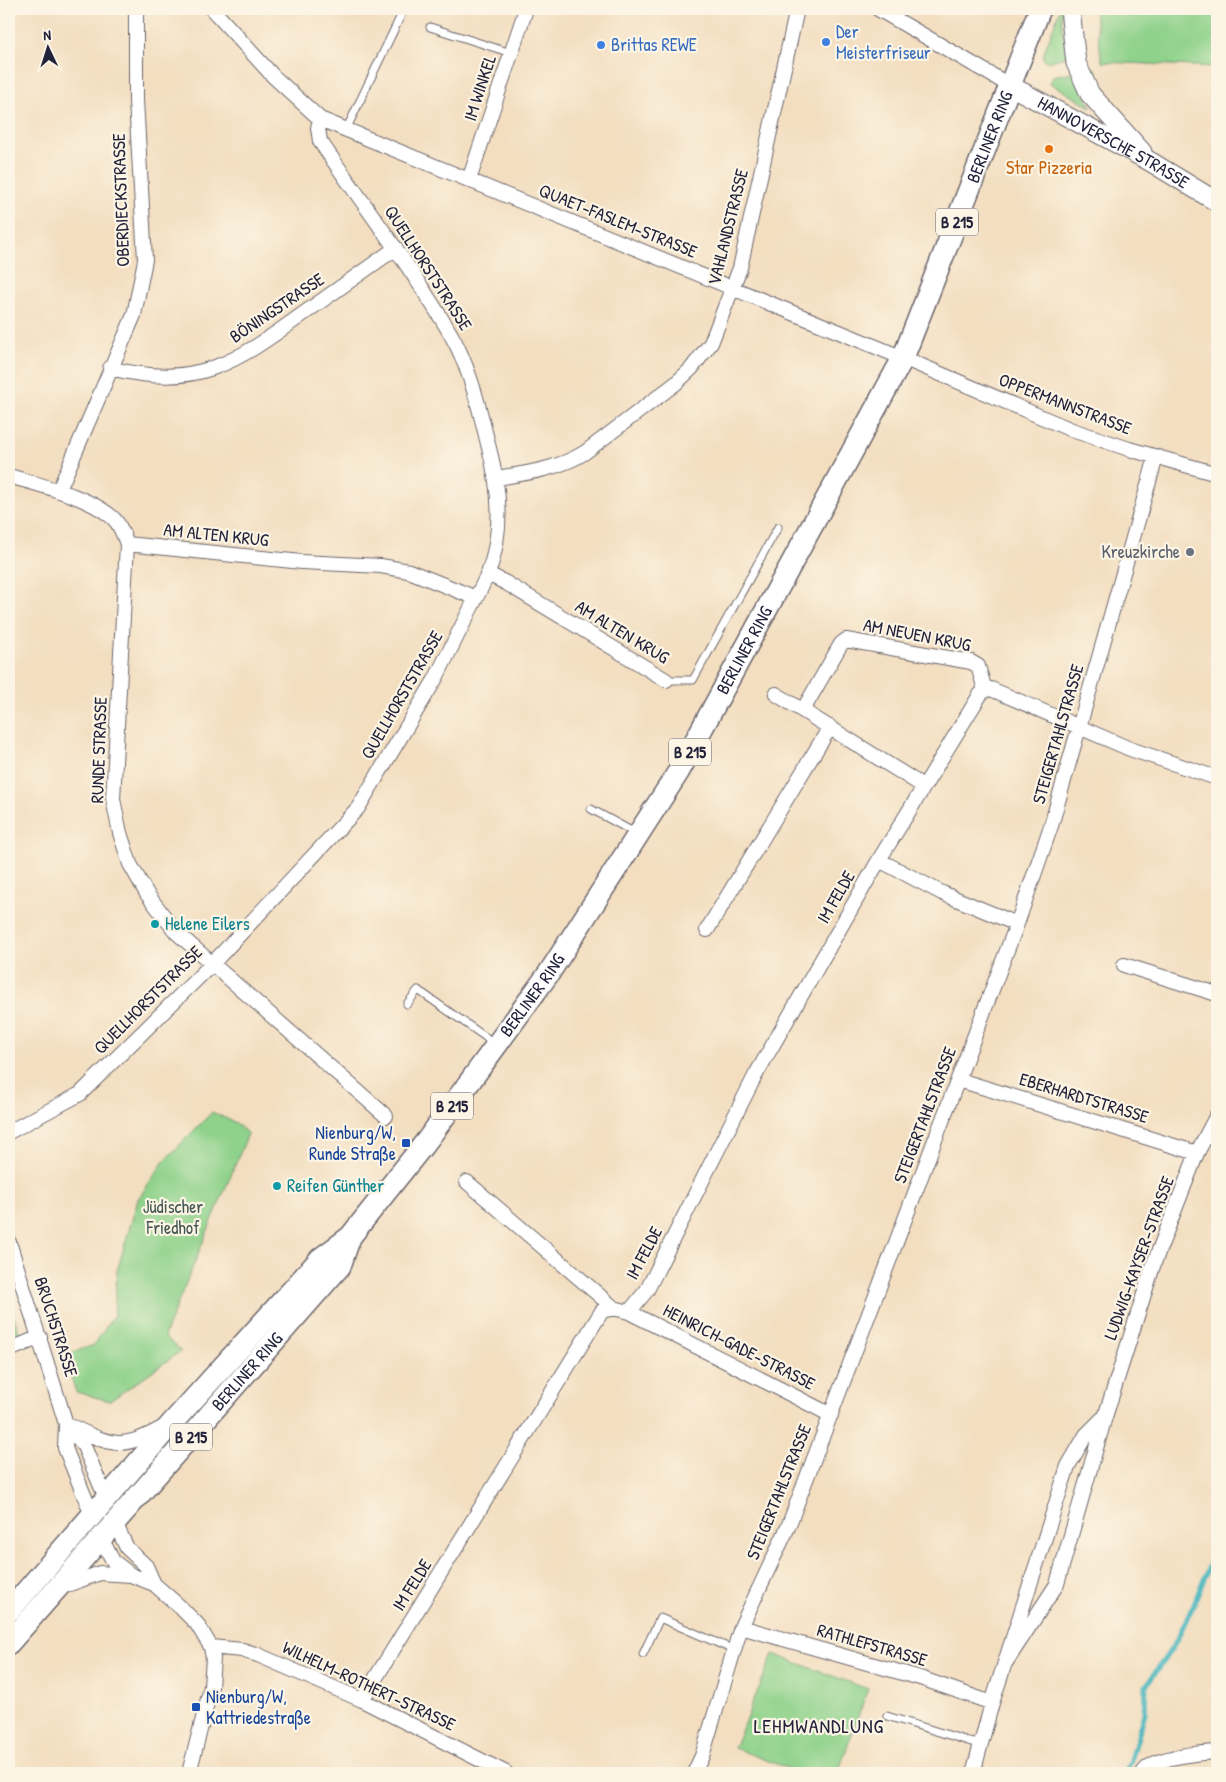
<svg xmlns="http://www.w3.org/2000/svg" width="1226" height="1782" viewBox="0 0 1226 1782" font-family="'Patrick Hand',sans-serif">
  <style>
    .green { fill: #8fd28b; stroke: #587a63 }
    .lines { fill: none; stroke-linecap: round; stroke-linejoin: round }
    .stream { stroke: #48b7bf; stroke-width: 5 }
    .lane-casing { stroke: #6b646a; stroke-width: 9 }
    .street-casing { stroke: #6b646a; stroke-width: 16 }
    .secondary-casing { stroke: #6b646a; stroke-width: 21 }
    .primary-casing { stroke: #6b646a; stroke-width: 24 }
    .lane { stroke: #fff; stroke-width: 7 }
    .street { stroke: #fff; stroke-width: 14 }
    .secondary { stroke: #fff; stroke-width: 19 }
    .primary { stroke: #fff; stroke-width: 21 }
    .shop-dot { fill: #3f7fe0; stroke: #fcf5e5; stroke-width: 2 }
    .food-dot { fill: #e8710a; stroke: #fcf5e5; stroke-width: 2 }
    .worship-dot { fill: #6b7280; stroke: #fcf5e5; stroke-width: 2 }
    .culture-dot { fill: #0f9aa8; stroke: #fcf5e5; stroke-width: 2 }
    .transit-dot { fill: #1a4fb4; stroke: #fcf5e5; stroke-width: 2 }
    .labels { text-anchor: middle; stroke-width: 4.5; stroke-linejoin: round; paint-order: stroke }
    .shield { fill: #fcf5e5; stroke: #63616e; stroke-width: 1 }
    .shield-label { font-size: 16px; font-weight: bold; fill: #22223b }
    .shop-label { font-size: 18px; fill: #366cbe; stroke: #fcf5e5; text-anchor: start }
    .street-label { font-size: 18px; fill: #22223b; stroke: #fcf5e5 }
    .food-label { font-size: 18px; fill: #c56008; stroke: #fcf5e5 }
    .worship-label { font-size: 18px; fill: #5b616d; stroke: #fcf5e5; text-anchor: end }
    .culture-label { font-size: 18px; fill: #0d838f; stroke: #fcf5e5; text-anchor: start }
    .transit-label { font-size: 18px; fill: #164399; stroke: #fcf5e5; text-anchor: end }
    .park-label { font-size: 18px; fill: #435753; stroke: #fcf5e5 }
    .quarter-label { font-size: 20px; letter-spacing: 1px; fill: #22223b; stroke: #fcf5e5 }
  </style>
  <rect width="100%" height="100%" fill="#fcf5e5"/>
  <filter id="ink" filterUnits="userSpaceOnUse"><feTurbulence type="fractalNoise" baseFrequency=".02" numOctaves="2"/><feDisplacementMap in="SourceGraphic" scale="10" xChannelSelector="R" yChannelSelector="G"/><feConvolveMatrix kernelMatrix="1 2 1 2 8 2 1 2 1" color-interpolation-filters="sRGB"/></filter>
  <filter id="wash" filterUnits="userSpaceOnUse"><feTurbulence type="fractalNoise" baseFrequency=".0096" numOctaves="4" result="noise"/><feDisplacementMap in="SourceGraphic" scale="20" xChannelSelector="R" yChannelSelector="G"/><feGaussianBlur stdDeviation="1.12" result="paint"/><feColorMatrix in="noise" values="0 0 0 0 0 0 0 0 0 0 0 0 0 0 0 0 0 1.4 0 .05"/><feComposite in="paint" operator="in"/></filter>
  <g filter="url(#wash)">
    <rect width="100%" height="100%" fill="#f3dec0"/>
    <!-- green -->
    <path class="green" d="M1060 9H1063C1060 25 1064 40 1068 56L1048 62 1043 59V55Z
      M1094 9H1217V67L1102 62Z
      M1085 66 1095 68 1113 110 1095 87Z
      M1073 72 1092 108 1050 83 1053 76Z
      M212 1112 236 1123 248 1134 164 1336 181 1351 110 1401 76 1392 64 1355 94 1345 114 1315 117 1271 138 1199 164 1161Z
      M9 1301 20 1335 9 1340Z
      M773 1654 868 1689 838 1773H800L734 1748Z"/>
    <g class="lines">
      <!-- stream -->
      <path class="stream" d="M1125 1773 1131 1760 1145 1713 1146 1686 1174 1645 1193 1606 1217 1546"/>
    </g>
  </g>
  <g filter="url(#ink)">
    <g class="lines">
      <defs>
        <path id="lane" d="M430 27 511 53
          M346 130 404 9
          M666 680H693L778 527
          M591 809 637 834
          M407 1004 418 990 494 1043
          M643 1654 660 1618 734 1650
          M887 1716 981 1745"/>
        <path id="street" d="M212 9 273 76 320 119 903 358 1072 430 1129 449 1217 474
          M878 9 1009 85
          M469 180 526 9
          M110 368C197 390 235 363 303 314 334 292 365 270 396 248
          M9 476C39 485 92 497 115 520 121 527 124 536 127 544L113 799 120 833 130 864 147 894 176 932 386 1116
          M497 478C527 473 558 469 584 453L675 384 691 369 711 343 740 268 797 9
          M59 490 134 315 145 260 136 100V12L139 9
          M127 544 302 562 381 566 409 571 476 598
          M488 574 506 583 666 680
          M776 694 923 786
          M803 710 841 644 846 640 971 662 978 666 985 690
          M879 860 942 893 1017 924
          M707 930 830 727
          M1124 965 1217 994
          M959 1080 1197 1153
          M9 1132 80 1094 213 963 358 808 436 678 488 574C504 529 500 489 488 444 480 411 472 377 457 346 447 326 434 307 422 288 389 237 353 190 320 141L318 128 320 119
          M467 1182 614 1308
          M9 1242 66 1424 65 1448 92 1515
          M629 1312 831 1415
          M9 1350 40 1337
          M66 1424C109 1443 118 1453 162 1428
          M68 1427 83 1444 106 1498
          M115 1523 127 1548 146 1566 154 1584
          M101 1538 113 1561 131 1575 154 1584 178 1605 197 1624 211 1647 213 1658 211 1687 189 1773
          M62 1587 100 1573 131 1575
          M741 1627 920 1678 992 1703
          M211 1647 242 1650 258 1655 362 1700 506 1773
          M1006 1662 1057 1584 1105 1417 1154 1263 1197 1153 1217 1115
          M362 1700 602 1311 614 1308 629 1312 647 1290 755 1076 879 860 980 695 985 690 991 689 1130 749 1217 778
          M694 1773 702 1756 741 1627 788 1527 1017 924 1051 826 1156 457
          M973 1773 992 1703 1068 1466 1086 1435 1103 1418
          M1143 1773C1151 1757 1200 1753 1217 1752"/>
        <g id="secondary">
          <path d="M1070 9 1076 63 1090 94 1142 152"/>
          <path id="s1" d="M1009 85 1151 162 1217 202"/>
        </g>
        <g id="primary">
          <path id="s2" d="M9 1611 172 1423 295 1287 320 1259 350 1237 428 1139 549 973 679 771 903 358 1040 9"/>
          <path id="s3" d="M9 1643 340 1266 350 1237"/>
        </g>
      </defs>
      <!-- lane casing -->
      <use href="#lane" class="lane-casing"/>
      <!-- street casing -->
      <use href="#street" class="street-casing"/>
      <!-- secondary casing -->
      <use href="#secondary" class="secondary-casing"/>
      <!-- primary casing -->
      <use href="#primary" class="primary-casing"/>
      <!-- lane -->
      <use href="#lane" class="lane"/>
      <!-- street -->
      <use href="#street" class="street"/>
      <!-- secondary -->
      <use href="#secondary" class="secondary"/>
      <!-- primary -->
      <use href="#primary" class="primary"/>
    </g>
  </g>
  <!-- markers -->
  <g class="shop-dot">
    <circle cx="826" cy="42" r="5"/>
    <circle cx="601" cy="45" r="5"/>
  </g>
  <circle class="food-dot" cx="1049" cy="149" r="5"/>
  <circle class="worship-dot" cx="1190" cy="552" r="5"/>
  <g class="culture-dot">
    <circle cx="155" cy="924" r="5"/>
    <circle cx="277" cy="1186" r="5"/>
  </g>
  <g class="transit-dot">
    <rect x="401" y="1138" width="10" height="10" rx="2.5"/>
    <rect x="191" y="1702" width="10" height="10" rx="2.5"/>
  </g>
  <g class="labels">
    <!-- shield labels -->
    <g class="shield">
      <rect x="936" y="208.5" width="42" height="27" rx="4"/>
      <rect x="669" y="738.5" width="42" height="27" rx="4"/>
      <rect x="431" y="1092.5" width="42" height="27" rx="4"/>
      <rect x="170" y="1423.5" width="42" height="27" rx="4"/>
    </g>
    <g class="shield-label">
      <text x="957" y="228">B 215</text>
      <text x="690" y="758">B 215</text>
      <text x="452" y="1112">B 215</text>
      <text x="191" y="1443">B 215</text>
    </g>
    <!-- shop labels -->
    <g class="shop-label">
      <text x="836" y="38">Der<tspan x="836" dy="21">Meisterfriseur</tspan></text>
      <text x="611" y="51">Brittas REWE</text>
    </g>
    <!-- street labels -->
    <g class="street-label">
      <text transform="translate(480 88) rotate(-72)" y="6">IM WINKEL</text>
      <text dy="6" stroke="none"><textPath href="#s2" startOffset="1785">BERLINER RING</textPath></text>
      <text dy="6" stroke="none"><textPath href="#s1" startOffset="119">HANNOVERSCHE STRASSE</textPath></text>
      <text transform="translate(121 200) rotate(-92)" y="6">OBERDIECKSTRASSE</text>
      <text transform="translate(618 221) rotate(22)" y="6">QUAET-FASLEM-STRASSE</text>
      <text transform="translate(728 227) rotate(-76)" y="6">VAHLANDSTRASSE</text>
      <text transform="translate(428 268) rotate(57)" y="6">QUELLHORSTSTRASSE</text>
      <text transform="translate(277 308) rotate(-34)" y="6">BÖNINGSTRASSE</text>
      <text transform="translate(1065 404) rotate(21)" y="6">OPPERMANNSTRASSE</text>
      <text transform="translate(216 535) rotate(6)" y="6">AM ALTEN KRUG</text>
      <text transform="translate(622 632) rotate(31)" y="6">AM ALTEN KRUG</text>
      <text transform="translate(917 635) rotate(11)" y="6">AM NEUEN KRUG</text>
      <text dy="6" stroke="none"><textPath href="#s2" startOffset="1215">BERLINER RING</textPath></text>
      <text transform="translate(402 695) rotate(-60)" y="6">QUELLHORSTSTRASSE</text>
      <text transform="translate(1058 734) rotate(-74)" y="6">STEIGERTAHLSTRASSE</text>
      <text transform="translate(99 750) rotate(-88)" y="6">RUNDE STRASSE</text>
      <text transform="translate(836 897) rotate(-60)" y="6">IM FELDE</text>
      <text dy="6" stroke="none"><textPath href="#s2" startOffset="810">BERLINER RING</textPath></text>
      <text transform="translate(148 1000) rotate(-45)" y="6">QUELLHORSTSTRASSE</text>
      <text transform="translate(1084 1098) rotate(17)" y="6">EBERHARDTSTRASSE</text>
      <text transform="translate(925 1115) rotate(-69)" y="6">STEIGERTAHLSTRASSE</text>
      <text transform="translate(644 1253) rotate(-62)" y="6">IM FELDE</text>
      <text transform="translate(1139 1258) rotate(-70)" y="6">LUDWIG-KAYSER-STRASSE</text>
      <text transform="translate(56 1327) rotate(72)" y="6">BRUCHSTRASSE</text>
      <text transform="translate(739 1347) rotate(27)" y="6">HEINRICH-GADE-STRASSE</text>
      <text dy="6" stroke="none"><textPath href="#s3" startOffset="361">BERLINER RING</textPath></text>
      <text transform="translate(779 1492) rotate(-68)" y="6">STEIGERTAHLSTRASSE</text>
      <text transform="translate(412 1585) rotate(-58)" y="6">IM FELDE</text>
      <text transform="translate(872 1645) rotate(16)" y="6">RATHLEFSTRASSE</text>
      <text transform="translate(369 1686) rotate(25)" y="6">WILHELM-ROTHERT-STRASSE</text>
    </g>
    <!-- food labels -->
    <g class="food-label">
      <text x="1049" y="174">Star Pizzeria</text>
    </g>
    <!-- worship labels -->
    <g class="worship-label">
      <text x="1180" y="558">Kreuzkirche</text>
    </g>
    <!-- culture labels -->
    <g class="culture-label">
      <text x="165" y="930">Helene Eilers</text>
      <text x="287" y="1192">Reifen Günther</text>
    </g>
    <!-- transit labels -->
    <g class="transit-label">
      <text x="396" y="1139">Nienburg/W,<tspan x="396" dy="21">Runde Straße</tspan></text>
      <text x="206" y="1703" text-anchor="start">Nienburg/W,<tspan x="206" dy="21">Kattriedestraße</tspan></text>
    </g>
    <!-- park labels -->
    <g class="park-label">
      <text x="173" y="1213">Jüdischer<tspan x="173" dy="21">Friedhof</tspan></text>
    </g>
    <!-- quarter labels -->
    <g class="quarter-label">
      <text x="819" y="1733">LEHMWANDLUNG</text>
    </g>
  </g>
  <!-- margin -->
  <rect width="1226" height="1782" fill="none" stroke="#fcf5e5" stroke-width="30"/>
  <!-- north arrow -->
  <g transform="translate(48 48) rotate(356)" stroke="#fcf5e5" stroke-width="4" paint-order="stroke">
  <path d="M0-4L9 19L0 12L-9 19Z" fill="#22223b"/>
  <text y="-8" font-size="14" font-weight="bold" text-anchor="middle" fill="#22223b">N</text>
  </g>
</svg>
